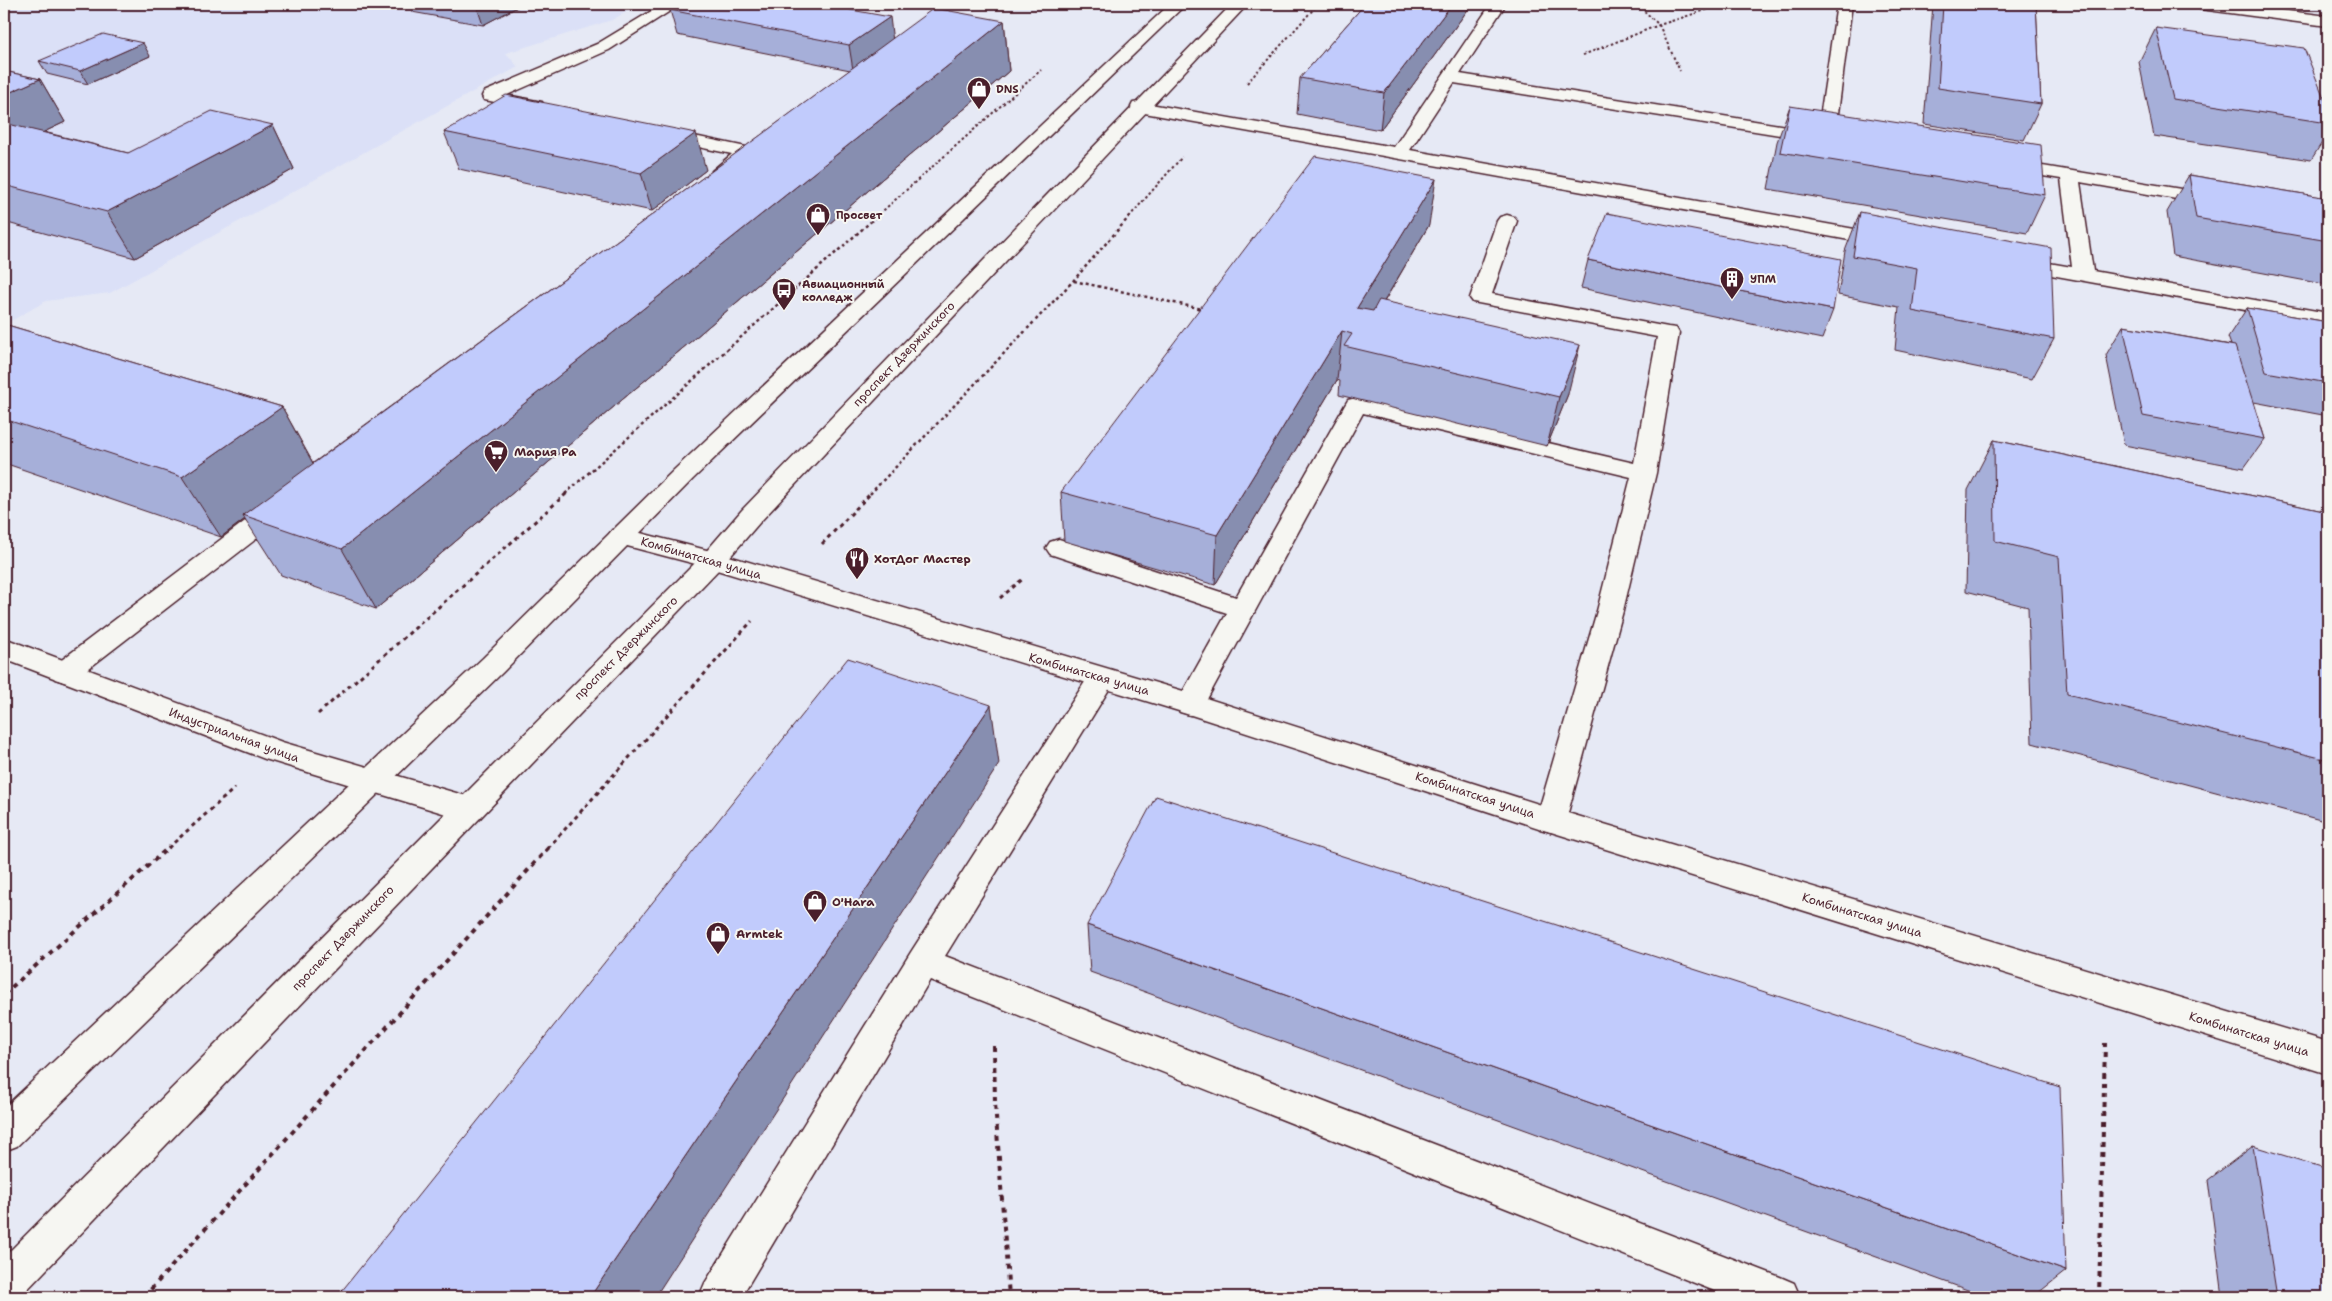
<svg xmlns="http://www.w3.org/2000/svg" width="2332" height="1301" viewBox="0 0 2332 1301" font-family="'Shantell Sans',sans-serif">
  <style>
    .built { fill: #dbe0f7 }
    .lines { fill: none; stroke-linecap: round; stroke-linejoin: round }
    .service-casing { stroke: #4a1f2b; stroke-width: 3 }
    .minor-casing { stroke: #4a1f2b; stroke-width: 3 }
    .secondary-casing { stroke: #4a1f2b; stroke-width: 3 }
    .path-far3 { stroke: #4a1f2b; stroke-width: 2; stroke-dasharray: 2.5 2.5; stroke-linecap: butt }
    .path-far2 { stroke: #4a1f2b; stroke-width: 2.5; stroke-dasharray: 3 3; stroke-linecap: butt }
    .path-far1 { stroke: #4a1f2b; stroke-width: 3; stroke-dasharray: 4 4; stroke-linecap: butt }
    .path { stroke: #4a1f2b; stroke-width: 4; stroke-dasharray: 5 5; stroke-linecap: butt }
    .service { fill: #f6f6f2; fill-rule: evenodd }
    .minor { fill: #f6f6f2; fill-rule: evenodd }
    .secondary { fill: #f6f6f2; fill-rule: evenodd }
    .wall { fill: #a6afd9; stroke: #4a1f2b }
    .shaded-wall { fill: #878eb0; stroke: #4a1f2b }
    .building { fill: #c1cbfc; stroke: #4a1f2b }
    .labels { text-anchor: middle; stroke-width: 4; stroke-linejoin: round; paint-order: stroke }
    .far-poi-label { font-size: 11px; font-weight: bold; fill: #4a1f2b; stroke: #f6f6f2; text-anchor: start }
    .street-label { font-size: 12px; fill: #4a1f2b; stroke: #f6f6f2 }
    .poi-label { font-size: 12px; font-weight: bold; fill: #4a1f2b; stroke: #f6f6f2; text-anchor: start }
  </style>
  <rect width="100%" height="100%" fill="#e6e9f5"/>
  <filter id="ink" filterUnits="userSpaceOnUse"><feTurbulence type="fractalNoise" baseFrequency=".02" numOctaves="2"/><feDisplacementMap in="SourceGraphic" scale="10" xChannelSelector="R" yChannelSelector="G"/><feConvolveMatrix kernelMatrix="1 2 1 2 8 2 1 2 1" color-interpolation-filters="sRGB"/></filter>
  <g filter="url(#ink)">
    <!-- built -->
    <path class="built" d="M4 4H640L612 20 506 53 518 67 110 293 46 301 4 325Z"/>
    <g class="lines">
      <defs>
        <path id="service" d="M663 4H681L609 50 507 95 542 102 544 106 542 110 536 111 490 101 484 100 482 96 484 92 597 44Z
          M1491 4H1506L1460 74 1818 131 1837 4H1852L1835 137 1832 141H1818L1454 83 1410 150 1888 235 1895 237 1898 241 1895 245 1888 247 1139 112 1133 111 1131 107 1133 103 1139 102 1394 147Z
          M2192 4H2232L2328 16V26L2200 9Z
          M661 129 746 147 752 148 755 152C747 163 728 178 715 175L712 171 732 154 655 138 652 134 655 130Z
          M2006 160 2223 196 2225 200 2223 204 2216 206 2080 182 2093 271 2328 313V325L2007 267 2004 263 2007 259 2014 257 2072 267 2061 179 2000 169 1997 165 2000 161Z
          M1507 215 1514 217 1517 221 1492 294 1668 327 1676 328 1679 333 1656 473 1623 611 1566 820 1562 829 1551 832 1540 829 1536 820 1597 611 1631 477 1363 413 1200 712 1190 715 1180 712 1176 704 1227 613 1050 554 1046 548 1050 542 1059 539 1236 597 1345 405 1348 400 1356 398 1634 463 1657 337 1473 302 1470 298 1497 221 1500 217Z
          M282 498 291 500 294 506 291 512 75 679 65 682 55 679 51 672 55 665 273 500Z
          M1102 668 1112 671 1116 678 945 956 1780 1277 1794 1283 1800 1297H1730L930 980 741 1297H699L705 1283 911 952 1092 671Z"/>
        <path id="minor" d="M621 528 722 554 1190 693 1551 808 2328 1042V1074L1551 832 1182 712 707 567 612 542 608 536 612 530Z
          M4 638 282 742 480 800 484 809 480 818 469 821 265 759 4 659Z"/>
        <path id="secondary" d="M1170 4H1186L693 479 503 672 17 1146 4 1151V1108L483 658 675 469Z
          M1232 4H1248L760 522 722 566 20 1297H4V1257L704 554 742 510Z"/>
      </defs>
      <!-- service casing -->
      <use href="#service" class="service-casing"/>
      <!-- minor casing -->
      <use href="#minor" class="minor-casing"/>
      <!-- secondary casing -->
      <use href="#secondary" class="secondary-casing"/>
      <!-- path-far3 -->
      <path class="path-far3" d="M1637 4 1659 25 1680 71
        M1583 55 1659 25 1725 4
        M1247 83 1318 4
        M876 217 1041 70
        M1129 217 1182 157"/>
      <!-- path-far2 -->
      <path class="path-far2" d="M1074 281 1202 309
        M565 494 877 216
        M870 494 1073 281 1130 216"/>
      <!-- path-far1 -->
      <path class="path-far1" d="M822 544 871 493
        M1000 598 1024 578
        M318 714 567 493
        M168 848 235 788
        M548 848 752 621"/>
      <!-- path -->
      <path class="path" d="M4 994 169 847
        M994 1046 995 1103 1009 1297
        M144 1297 549 847
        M2099 1297 2105 1043"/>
      <!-- service -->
      <use href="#service" class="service"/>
      <!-- minor -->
      <use href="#minor" class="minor"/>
      <!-- secondary -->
      <use href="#secondary" class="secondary"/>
    </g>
    <!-- wall -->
    <path class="wall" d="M409 4H523L483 25 412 12Z
      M1365 4H1472L1380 130 1297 114 1300 78Z
      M1933 4H2036L2041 104 2024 140 1924 124Z
      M670 10 893 39 1004 21 1009 71 376 609 281 575 245 519 221 537 4 463V324L282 407 313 463 850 70 677 35Z
      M2156 28 2328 108V133L2311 160 2154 136 2139 62Z
      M150 56 88 84 47 74 39 61Z
      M4 71 40 79 65 122 44 132 128 153 273 125 294 169 135 258 4 222Z
      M1790 106 2045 195 2027 233 1768 189 1777 142Z
      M444 132 706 170 652 211 459 169Z
      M2189 175 2328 198V285L2173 256 2167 212Z
      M1860 212 2054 339 2032 379 1895 350 1899 307 1838 295 1845 251Z
      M1429 225 1384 302 1568 394 1547 446 1339 395 1340 381 1337 380 1215 585 1064 541 1061 492Z
      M1588 260 1833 310 1822 339 1581 288Z
      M2247 308 2328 322V416L2254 402 2265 439 2244 468 2124 445 2106 355 2123 326 2231 345 2228 337Z
      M1994 440 2328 512V822L2032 743 2028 607 1966 591 1968 490Z
      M1087 925 2066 1271 2033 1297H1987L1090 972Z
      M2253 1146 2328 1297H2223L2208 1180Z"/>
    <!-- shaded-wall -->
    <path class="shaded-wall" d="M476 4H523L483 25Z
      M1452 4H1472L1380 130 1384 93Z
      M890 17 893 42 853 70 849 45Z
      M1004 21 1009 71 376 609 342 549Z
      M143 43 150 56 88 84 80 71Z
      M40 79 65 122 4 151V95Z
      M273 125 294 169 135 258 107 212Z
      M696 133 706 170 652 211 641 173Z
      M1436 179 1429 225 1356 349 1357 308Z
      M1342 331 1337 380 1215 585 1217 535Z
      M1580 345 1568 394 1547 446 1559 397Z
      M282 407 315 467 243 515 245 519 221 537 182 477Z
      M991 705 999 764 655 1297H590Z"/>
    <!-- building -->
    <path class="building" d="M682 4H818L890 17 849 45 670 10Z
      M1365 4H1452L1384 93 1300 78Z
      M1943 4H2036L2041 104 1938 88Z
      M934 8 1004 21 342 549 243 515Z
      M2156 28 2304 48 2328 108V123L2173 99Z
      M103 34 143 43 80 71 39 61Z
      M4 71 40 79 4 95Z
      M506 95 696 133 641 173 444 132Z
      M1790 106 2041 145 2045 195 1780 152Z
      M212 111 273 125 107 212 4 185V123L128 153Z
      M1315 156 1436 179 1357 308 1373 311 1379 300 1580 345 1559 397 1344 346 1352 334 1342 331 1217 535 1061 492Z
      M2189 175 2328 198V241L2196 218Z
      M1860 212 2051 248 2054 339 1912 311 1917 268 1853 256Z
      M1607 213 1841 259 1833 310 1588 260Z
      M2247 308 2328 322V383L2266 372Z
      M4 324 282 407 182 477 4 419Z
      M2123 326 2235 346 2265 439 2143 416Z
      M1994 440 2328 512V760L2067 694 2059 557 1995 541Z
      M848 658 991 705 590 1297H337Z
      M1156 796 2060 1087 2066 1271 1087 925Z
      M2253 1146 2328 1169V1297H2277Z"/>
  </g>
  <!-- icons -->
  <defs>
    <symbol id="shop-pin" viewBox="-11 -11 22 30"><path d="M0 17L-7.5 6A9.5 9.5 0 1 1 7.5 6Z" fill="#4a1f2b" stroke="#f6f6f2"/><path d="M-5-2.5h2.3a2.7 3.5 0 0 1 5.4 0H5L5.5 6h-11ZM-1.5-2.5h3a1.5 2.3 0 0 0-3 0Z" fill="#fff"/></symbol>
    <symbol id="building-pin" viewBox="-11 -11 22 30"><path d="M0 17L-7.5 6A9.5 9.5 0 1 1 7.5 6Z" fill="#4a1f2b" stroke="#f6f6f2"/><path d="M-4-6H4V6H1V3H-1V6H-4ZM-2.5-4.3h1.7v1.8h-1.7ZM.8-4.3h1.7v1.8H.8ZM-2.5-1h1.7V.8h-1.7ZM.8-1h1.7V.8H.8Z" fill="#fff"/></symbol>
    <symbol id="bus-pin" viewBox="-11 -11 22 30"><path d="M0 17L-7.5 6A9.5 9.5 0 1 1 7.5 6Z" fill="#4a1f2b" stroke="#f6f6f2"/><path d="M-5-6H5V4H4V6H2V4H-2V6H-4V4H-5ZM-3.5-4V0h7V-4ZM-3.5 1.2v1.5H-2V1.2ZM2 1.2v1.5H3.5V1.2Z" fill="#fff"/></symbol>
    <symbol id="supermarket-pin" viewBox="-11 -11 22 30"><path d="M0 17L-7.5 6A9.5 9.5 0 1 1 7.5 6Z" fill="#4a1f2b" stroke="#f6f6f2"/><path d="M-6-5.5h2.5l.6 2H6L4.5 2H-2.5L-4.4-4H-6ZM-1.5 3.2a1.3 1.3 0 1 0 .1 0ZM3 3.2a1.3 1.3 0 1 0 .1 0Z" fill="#fff"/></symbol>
    <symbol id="restaurant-pin" viewBox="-11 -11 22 30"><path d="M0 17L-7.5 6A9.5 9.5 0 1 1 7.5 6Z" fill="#4a1f2b" stroke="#f6f6f2"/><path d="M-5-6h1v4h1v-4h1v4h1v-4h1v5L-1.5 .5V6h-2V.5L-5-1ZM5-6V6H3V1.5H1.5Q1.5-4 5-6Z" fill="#fff"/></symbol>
  </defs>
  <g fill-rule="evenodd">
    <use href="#shop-pin" x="965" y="75" width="28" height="38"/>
    <use href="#shop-pin" x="804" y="201" width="28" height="38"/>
    <use href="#building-pin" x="1718" y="265" width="28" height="38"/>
    <use href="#bus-pin" x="770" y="276" width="28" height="38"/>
    <use href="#supermarket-pin" x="482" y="438" width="28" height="38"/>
    <use href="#restaurant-pin" x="843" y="545" width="28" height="38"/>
    <use href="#shop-pin" x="801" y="888" width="28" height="38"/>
    <use href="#shop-pin" x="704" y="920" width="28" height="38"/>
  </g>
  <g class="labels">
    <!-- far-poi labels -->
    <g class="far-poi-label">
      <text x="996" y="93">DNS</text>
      <text x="836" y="219">Просвет</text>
      <text x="1750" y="283">УПМ</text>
      <text x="802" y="288">Авиационный<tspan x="802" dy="13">колледж</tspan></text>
    </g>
    <!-- street labels -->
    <g class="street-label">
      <text transform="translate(904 354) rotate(-46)" y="4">проспект Дзержинского</text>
      <text transform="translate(701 558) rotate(16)" y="4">Комбинатская улица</text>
      <text transform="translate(626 648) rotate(-45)" y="4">проспект Дзержинского</text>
      <text transform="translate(1089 674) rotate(16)" y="4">Комбинатская улица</text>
      <text transform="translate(234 735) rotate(20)" y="4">Индустриальная улица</text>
      <text transform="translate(1475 795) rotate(18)" y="4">Комбинатская улица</text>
      <text transform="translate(1862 915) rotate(17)" y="4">Комбинатская улица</text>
      <text transform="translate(343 938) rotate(-46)" y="4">проспект Дзержинского</text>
      <text transform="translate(2249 1034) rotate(17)" y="4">Комбинатская улица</text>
    </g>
    <!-- poi labels -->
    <g class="poi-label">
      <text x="514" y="456">Мария Ра</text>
      <text x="874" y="563">ХотДог Мастер</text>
      <text x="832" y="906">O'Hara</text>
      <text x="736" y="938">Armtek</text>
    </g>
  </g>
  <!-- margin -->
  <rect width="2332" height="1301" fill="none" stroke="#f6f6f2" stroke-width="20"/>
  <rect x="10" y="10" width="2312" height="1281" fill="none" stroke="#4a1f2b" stroke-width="2" filter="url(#ink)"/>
</svg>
